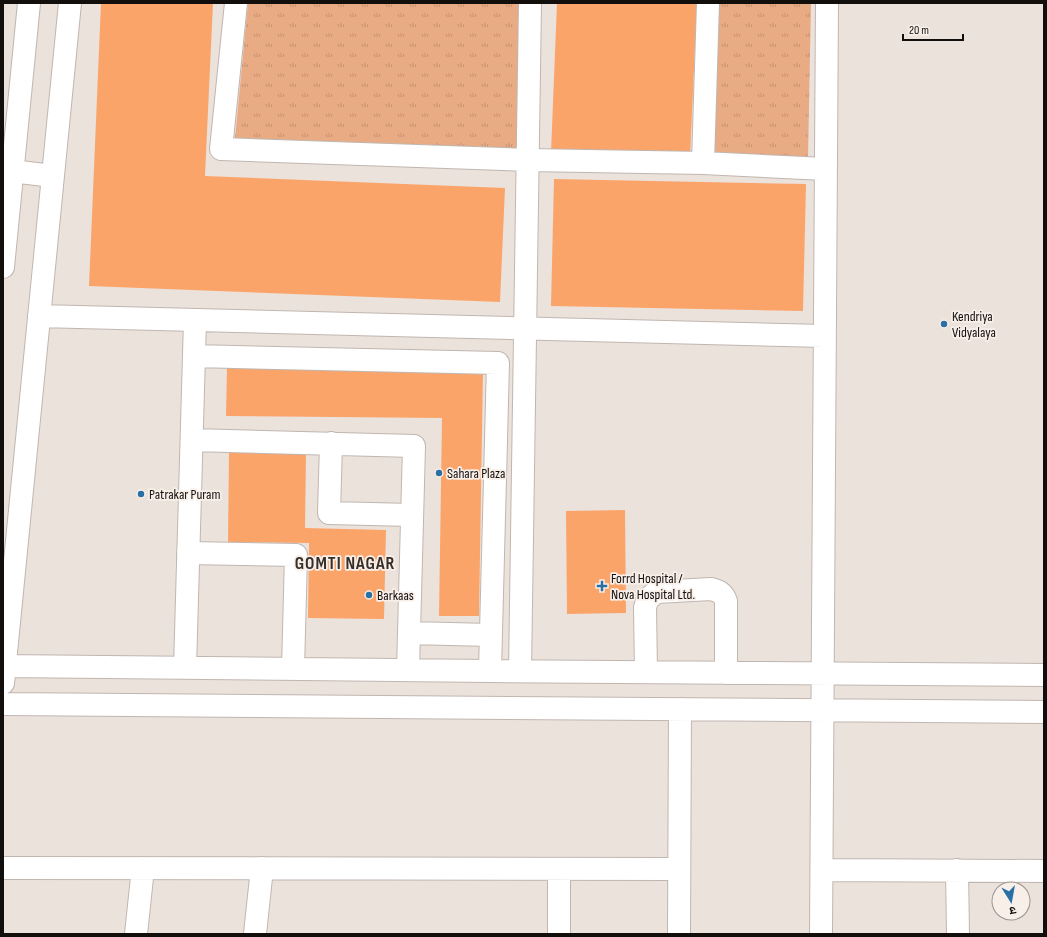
<svg xmlns="http://www.w3.org/2000/svg" width="1047" height="937" viewBox="0 0 1047 937" font-family="'Sofia Sans Condensed','Noto Sans Devanagari',sans-serif">
  <style>
    .park { fill: url(#park-tufts) }
    .building { fill: #fba46a }
    .lines { fill: none; stroke-linecap: round; stroke-linejoin: round }
    .minor-casing { stroke: #c0b6b0; stroke-width: 24 }
    .minor { stroke: #fff; stroke-width: 22 }
    .poi-dot { fill: #2971a5; stroke: #f9efe9; stroke-width: 1.5 }
    .labels { text-anchor: middle; stroke-width: 3.5; stroke-linejoin: round; paint-order: stroke }
    .poi-label { font-size: 14px; fill: #110e0c; stroke: #f9efe9; text-anchor: start }
    .district-label { font-size: 18px; font-weight: bold; letter-spacing: 1px; fill: #352e29; stroke: #f9efe9 }
  </style>
  <defs>
    <pattern id="park-tufts" width="24" height="20" patternUnits="userSpaceOnUse"><rect width="24" height="20" fill="#e8ab84"/><path d="M3 7l-1-3M5 7V3M7 7l1-3M15 17l-1-3M17 17v-4M19 17l1-3" fill="none" stroke="#c69271"/></pattern>
  </defs>
  <rect width="100%" height="100%" fill="#ece2dc"/>
  <!-- park -->
  <path class="park" d="M248 3H520L518 148 235 138Z
    M710 3H811L808 157 707 155Z"/>
  <!-- building -->
  <path class="building" d="M101 3H213L205 176 505 188 500 302 89 286Z
    M557 3H697L690 157 551 152Z
    M554 179 806 184 803 311 551 306Z
    M227 368 483 370 479 616H439L442 418 226 416Z
    M229 452 306 453 305 528 386 530 384 619 308 618 309 543 228 542Z
    M625 510 626 613 567 614 566 511Z"/>
  <g class="lines">
    <defs>
      <path id="minor" d="M236 3 221 149 528 160 703 163 825 169
        M703 163 708 3
        M3 170 53 176
        M3 267 29 3
        M39 316 824 336
        M194 356 498 363 490 671
        M192 440 414 446 408 670
        M331 443 329 513 412 515
        M188 553 296 555 293 669
        M409 633 491 635
        M3 666 490 671 1044 675
        M185 668 195 320
        M520 671 530 3
        M646 672 645 608 647 600 656 592 711 589C719 591 723 593 726 601V673
        M3 683 70 3
        M3 704 1044 712
        M3 868 679 869
        M822 870 1044 871
        M957 870 958 934
        M136 934 143 868
        M255 934 262 868
        M559 934V869
        M679 934 680 709
        M821 934 827 3"/>
    </defs>
    <!-- minor casing -->
    <use href="#minor" class="minor-casing"/>
    <!-- minor -->
    <use href="#minor" class="minor"/>
  </g>
  <!-- markers -->
  <g class="poi-dot">
    <circle cx="944" cy="324" r="4"/>
    <circle cx="439" cy="473" r="4"/>
    <circle cx="141" cy="494" r="4"/>
    <path d="M600 580h4v4h4v4h-4v4h-4v-4h-4v-4h4z"/>
    <circle cx="369" cy="595" r="4"/>
  </g>
  <g class="labels">
    <!-- poi labels -->
    <g class="poi-label">
      <text x="952" y="321">Kendriya<tspan x="952" dy="16">Vidyalaya</tspan></text>
      <text x="447" y="478">Sahara Plaza</text>
      <text x="149" y="499">Patrakar Puram</text>
      <text x="611" y="583">Forrd Hospital /<tspan x="611" dy="16">Nova Hospital Ltd.</tspan></text>
      <text x="377" y="600">Barkaas</text>
    </g>
    <!-- district labels -->
    <g class="district-label">
      <text x="345" y="569">GOMTI NAGAR</text>
    </g>
  </g>
  <!-- border -->
  <rect width="1047" height="937" fill="none" stroke="#110e0c" stroke-width="8"/>
  <!-- north arrow -->
  <g transform="translate(1011 901) rotate(169)"><circle r="19" fill="#f9efe9" stroke="#9c9591"/>
  <path d="M0-3L7 15L0 10L-7 15Z" fill="#2971a5"/>
  <text y="-6" font-size="11" font-weight="bold" text-anchor="middle" fill="#110e0c">उ</text>
  </g>
  <!-- scale -->
  <path d="M903 34v6h60v-6" fill="none" stroke="#110e0c" stroke-width="2"/>
  <text x="909" y="34" font-size="12" fill="#110e0c" stroke="#f9efe9" stroke-width="3" paint-order="stroke">20 m</text>
</svg>
